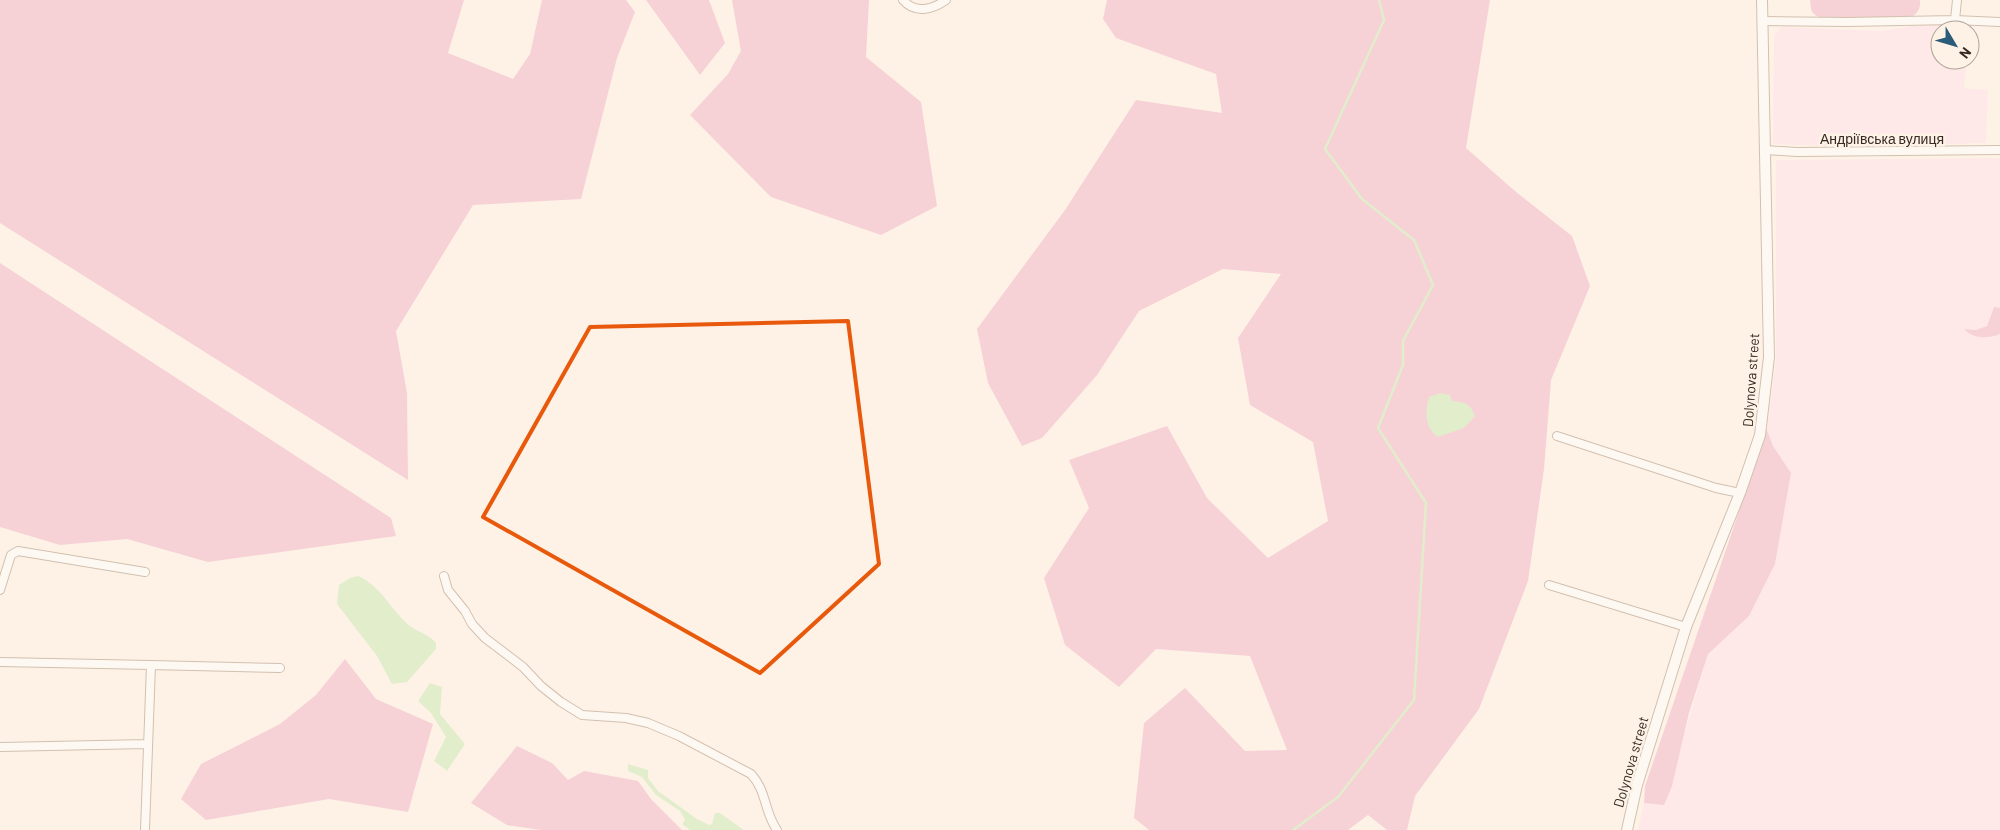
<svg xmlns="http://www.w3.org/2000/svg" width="2000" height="830" viewBox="0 0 2000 830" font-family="Barlow,sans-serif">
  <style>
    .green { fill: #ffdce8 }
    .forest { fill: #eea9c2 }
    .water { fill: #c2e6ac }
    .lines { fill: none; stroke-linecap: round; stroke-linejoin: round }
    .stream { stroke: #c2e6ac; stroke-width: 2.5 }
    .minor-casing { stroke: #9f846b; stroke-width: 10 }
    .tertiary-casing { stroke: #9f846b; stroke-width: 12 }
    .minor { stroke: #fff; stroke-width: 8 }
    .tertiary { stroke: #fff; stroke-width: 10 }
    .marked { fill: none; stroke: #e8590c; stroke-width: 4; stroke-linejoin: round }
    .labels { text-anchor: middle; stroke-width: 5; stroke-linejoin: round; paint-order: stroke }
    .street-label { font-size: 14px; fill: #352a1f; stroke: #fef2e7 }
  </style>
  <rect width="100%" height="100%" fill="#fef2e7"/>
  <!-- green -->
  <path class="green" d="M1972 24 1970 39V30H1940V60H1967L1964 88 1988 90 1986 143 1858 147 1773 144 1774 35 1782 27 1882 31 1911 26Z
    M2000 158V308H1993L1987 326 1976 330 1965 329 1990 338 2000 334V830H1638L1644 803 1664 805 1708 654 1749 616 1775 564 1791 473 1773 446 1767 430 1776 360V160Z"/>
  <!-- forest -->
  <path class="forest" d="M0 0H464L448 53 513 79 530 54 542 0H626L635 12 617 58 581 199 473 205 396 331 407 393 408 480 0 223Z
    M646 0H709L725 43 700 75Z
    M732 0H869L866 57 921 102 937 206 881 235 771 197 690 115 728 74 741 51Z
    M1107 0H1490L1466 148 1516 192 1572 236 1590 286 1551 380 1544 469 1528 581 1479 709 1415 796 1407 830H1387L1368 815 1348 830H1149L1134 818 1144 723 1185 688 1245 751 1287 750 1250 656 1156 649 1119 687 1065 645 1044 578 1089 508 1069 460 1167 426 1207 498 1268 558 1328 521 1313 442 1250 405 1238 338 1281 274 1223 269 1139 311 1097 375 1042 438 1022 446 988 383 977 329 1065 210 1136 100 1222 113 1216 74 1116 38 1103 19Z
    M1810 0H1920C1922 18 1902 22 1887 21 1880 20 1874 17 1868 17 1855 16 1824 23 1814 14 1810 11 1811 4 1810 0Z
    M0 263 391 518 396 536 208 562 127 539 60 545 0 527Z
    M1994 307 2000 308V334C1988 339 1973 339 1964 329L1976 330 1987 326Z
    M1767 430 1773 446 1791 473 1775 564 1749 616 1708 654 1689 713 1672 786 1664 805 1644 803 1645 786Z
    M345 659 376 699 433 724 408 812 329 799 206 820 181 799 201 764 280 724 316 695Z
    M517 746 552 763 568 780 584 771 638 781 651 799 682 830H541L507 825 471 803Z"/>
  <!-- water -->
  <path class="water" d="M1440 393 1450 395 1452 401C1465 402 1470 403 1475 416L1464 428 1438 437C1424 428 1425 411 1429 397Z
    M358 576C381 586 391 610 410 626 419 633 429 634 436 643V649L407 682 392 684 377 656 337 604 339 585 350 578Z
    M430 683 442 687 440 714 465 744 447 771 434 761 446 737 431 713 418 701Z
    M628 764 648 770V778L658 791 697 819 709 825 712 824 715 813H720L744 830H690L682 824 685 820 680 811 656 795 642 777 628 771Z"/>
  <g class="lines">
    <!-- stream -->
    <path class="stream" d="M1293 830 1338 797 1414 700 1426 503 1378 428 1403 365V341L1433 285 1414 240 1362 199 1325 149 1384 20 1379 0"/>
    <defs>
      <path id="minor" d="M903 0C915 14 932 10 946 0
        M1955 20 1957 0
        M1762 21 1847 22 1955 20 2000 22
        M1765 150 1797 152 2000 150
        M1557 436 1716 488 1740 493
        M444 576 448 590 465 611 472 624 485 638 523 667 541 686 561 702 582 715 626 718 648 723 679 736 751 774C767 791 764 812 777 830
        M1549 585 1686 627
        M0 590 11 555 18 551 145 572
        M0 662 151 665
        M0 747 147 744
        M145 830 151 665 280 668"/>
      <path id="tertiary" d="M1627 830 1637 785 1686 627 1740 493 1760 435 1769 357 1762 0"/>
    </defs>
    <!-- minor casing -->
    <use href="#minor" class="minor-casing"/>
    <!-- tertiary casing -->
    <use href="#tertiary" class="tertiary-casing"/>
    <!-- minor -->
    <use href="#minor" class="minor"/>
    <!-- tertiary -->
    <use href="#tertiary" class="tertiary"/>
  </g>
  <!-- marked area -->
  <path d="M0 0H2000V830H0ZM848 321 879 564 760 673 483 517 590 327Z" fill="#fef2e7" fill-opacity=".55" fill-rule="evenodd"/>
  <path class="marked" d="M848 321 879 564 760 673 483 517 590 327Z"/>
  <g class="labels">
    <!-- street labels -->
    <g class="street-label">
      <text x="1882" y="144">Андріївська вулиця</text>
      <text transform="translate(1751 380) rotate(-86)" y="5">Dolynova street</text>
      <text transform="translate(1631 762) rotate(-74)" y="5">Dolynova street</text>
    </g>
  </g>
  <!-- north arrow -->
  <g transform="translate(1955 45) rotate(128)"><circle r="24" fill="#fef2e7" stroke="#aea297"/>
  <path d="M0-4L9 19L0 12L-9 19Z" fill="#2a5b79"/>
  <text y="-8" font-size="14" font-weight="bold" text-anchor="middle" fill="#352a1f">N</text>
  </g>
</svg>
